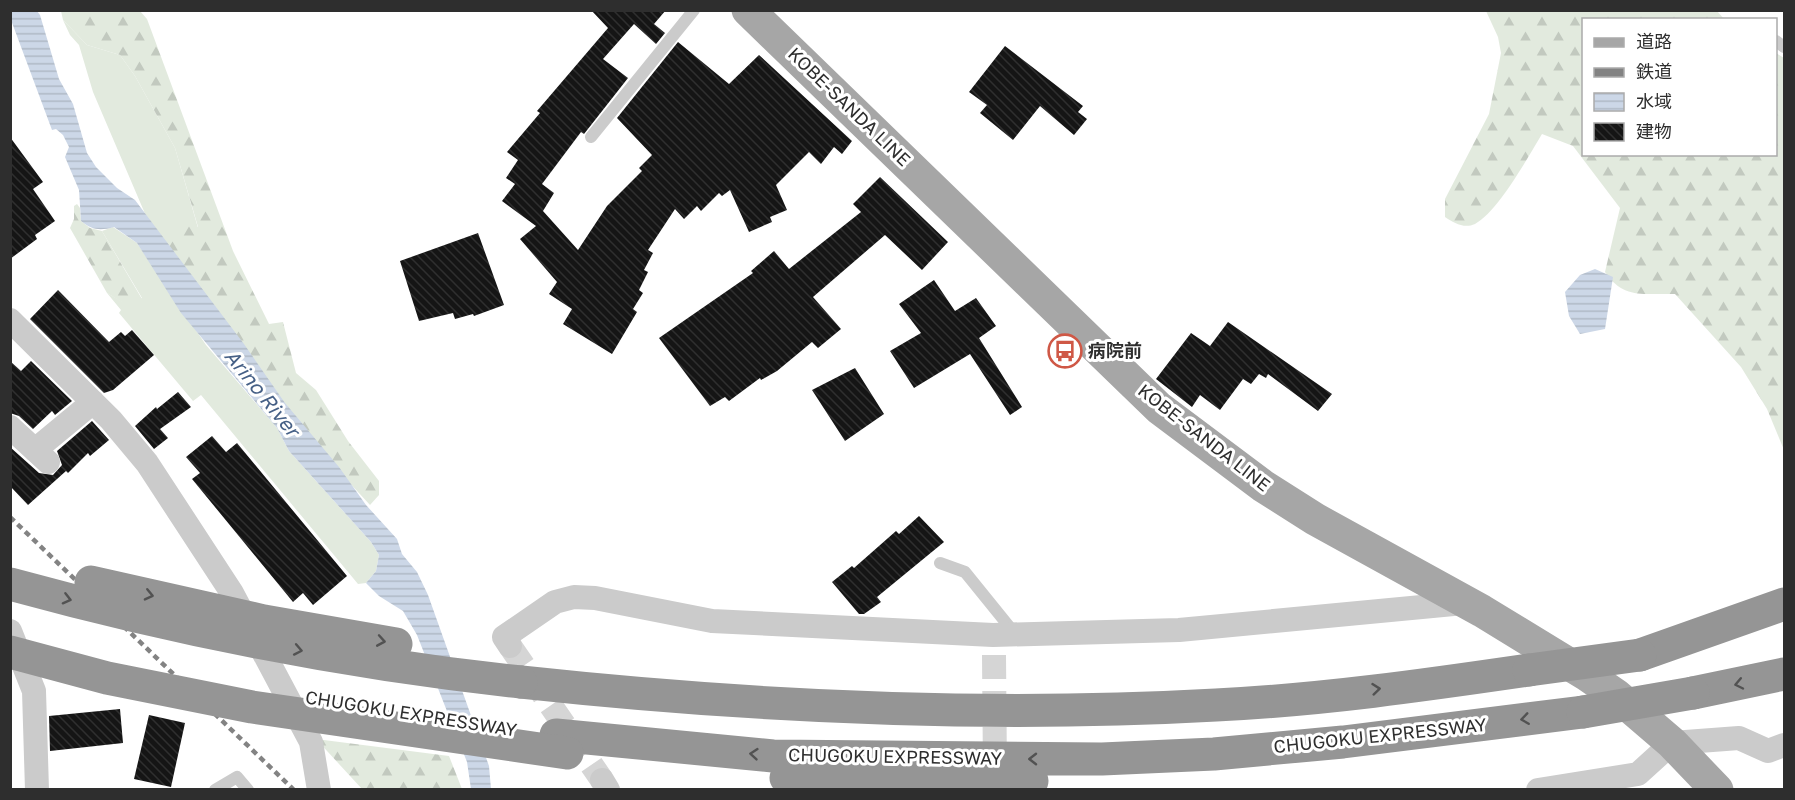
<svg xmlns="http://www.w3.org/2000/svg" width="1795" height="800" viewBox="0 0 1795 800" font-family="'Golos Text','Noto Sans JP',sans-serif">
  <style>
    .grass { fill: #e2eade }
    .forest { fill: url(#forest-firs) }
    .water { fill: url(#water-rules) }
    .building { fill: url(#building-back-hatch) }
    .lines { fill: none; stroke-linecap: round; stroke-linejoin: round }
    .street-tunnel { stroke: #d5d5d5; stroke-width: 24; stroke-dasharray: 24 12; stroke-linecap: butt }
    .lane { stroke: #cbcbcb; stroke-width: 12 }
    .street { stroke: #cbcbcb; stroke-width: 24 }
    .primary { stroke: #a6a6a6; stroke-width: 33 }
    .highway { stroke: #959595; stroke-width: 33 }
    .rail { stroke: #838383; stroke-width: 4.5; stroke-dasharray: 6 4.5; stroke-linecap: butt }
    .highway-bridge { stroke: #959595; stroke-width: 33 }
    .oneway { stroke: #525252 }
    .labels { text-anchor: middle; stroke-width: 6; stroke-linejoin: round; paint-order: stroke }
    .street-label { font-size: 18px; fill: #2e2e2e; stroke: #fff }
    .poi-label { font-size: 18px; font-weight: bold; fill: #2e2e2e; stroke: #fff; text-anchor: start }
    .water-label { font-size: 20px; font-style: italic; fill: #466086; stroke: #fff }
  </style>
  <defs>
    <pattern id="forest-firs" width="22" height="20" patternUnits="userSpaceOnUse" patternTransform="scale(1.5)"><rect width="22" height="20" fill="#e2eade"/><path d="M5 1l3.5 6h-7zM16 11l3.5 6h-7z" fill="#c2c9bf"/></pattern>
    <pattern id="water-rules" width="6" height="5" patternUnits="userSpaceOnUse" patternTransform="scale(1.5)"><rect width="6" height="5" fill="#ccd7e7"/><path d="M0 2.5h6" fill="none" stroke="#b0b9c6"/></pattern>
    <pattern id="building-back-hatch" width="6" height="6" patternUnits="userSpaceOnUse" patternTransform="scale(1.5)"><rect width="6" height="6" fill="#151515"/><path d="M-1 5l2 2M0 0l6 6M5-1l2 2" fill="none" stroke="#2f2f2f"/></pattern>
  </defs>
  <rect width="100%" height="100%" fill="#fff"/>
  <!-- grass -->
  <path class="grass" d="M63 20 87 45 120 55 135 76 175 148 198 228 164 240 146 216 93 92 79 45 70 35Z
    M113 227 137 243 206 345 277 428 289 451 371 542 379 555 376 571 366 583 358 584 201 395 193 401 119 313 121 310 107 293 128 305 142 298 102 231Z"/>
  <!-- forest -->
  <path class="forest" d="M61 11H140L147 19 233 251 269 324 283 322 296 373 316 390 348 441 379 481V495L370 505 286 414 163 245 162 231 184 226 198 227 175 148 135 76 120 55 87 45 63 20Z
    M1486 11H1717L1724 19 1584 20V154H1776V53L1784 58V450L1767 409 1741 367 1675 294C1644 293 1624 300 1605 272L1620 208 1573 146 1542 134C1528 157 1498 212 1475 224 1464 229 1454 223 1445 217V199L1489 114 1501 53 1498 37Z
    M77 204 80 208 81 221 90 228 102 231 142 299 128 306 107 293 70 228 74 219V206Z
    M316 739 449 756 462 789H362Z"/>
  <!-- water -->
  <path class="water" d="M11 11H37L40 15 59 79 73 104 87 153 96 167 117 188 135 200 244 344 285 403 339 467 366 505 397 539 402 554 417 572 428 595 489 766 491 789H471L467 762 417 635 403 611 379 596 366 583 376 571 379 555 371 542 289 451 277 428 181 313 137 243 114 227C100 231 92 230 81 221L79 190 65 157 69 147 63 135 56 129 52 130 11 20Z
    M1595 269 1613 277 1605 329 1580 334 1569 316 1565 292 1580 275Z"/>
  <!-- building -->
  <path class="building" d="M591 10H666L654 24 665 33 656 44 634 24 603 59 628 78 584 134 581 132 542 184 554 193 543 211 578 250 607 206 642 171 639 168 652 155 617 118 678 42 729 84 759 55 852 141 842 154 834 147 821 164 809 152 776 185 787 210 770 217 772 222 749 232 730 190 722 196 719 193 701 211 697 206 684 219 675 209 648 250 653 253 644 270 648 272 639 290 643 293 633 309 637 312 612 354 563 324 572 309 549 294 557 282 520 239 536 226 502 201 515 184 506 178 518 160 507 152 540 113 537 111 608 28Z
    M1005 46 1083 106 1078 112 1087 119 1074 135 1040 106 1013 140 980 113 987 105 969 92Z
    M10 137 43 182 33 189 55 221 35 235 37 239 10 259Z
    M880 177 948 242 922 270 885 235 813 297 841 329 818 348 812 342 777 371 761 380 760 378 729 401 725 397 710 406 659 338 753 273 751 271 774 251 789 269 861 212 853 204Z
    M478 233 504 305 474 316 473 314 455 319 453 313 419 321 400 261Z
    M934 280 955 311 976 298 996 326 979 338 1022 407 1010 415 970 354 914 388 890 351 921 333 899 304Z
    M58 290 109 342 121 332 125 336 132 330 154 355 113 390 104 393 30 319Z
    M1228 322 1332 394 1318 411 1268 374 1266 378 1259 374 1251 384 1243 379 1220 410 1200 395 1192 407 1156 379 1191 333 1210 346Z
    M10 361 21 371 31 361 72 401 55 415 52 411 33 429 19 416 10 413Z
    M855 368 884 414 845 441 812 390Z
    M178 392 191 407 160 429 168 438 154 449 135 426 156 407 157 409Z
    M92 421 109 440 90 456 88 453 68 473 66 471 28 505 10 486V447L39 473 53 475 62 465 57 451Z
    M212 436 226 452 237 443 347 576 313 605 303 593 293 602 192 479 200 473 186 457Z
    M919 516 944 542 877 597 881 602 864 614H859L832 582 852 566 854 568 896 531 899 534Z
    M120 709 123 743 50 751 49 716Z
    M149 715 185 723 171 787 134 779Z"/>
  <g class="lines">
    <!-- street-tunnel -->
    <path class="street-tunnel" d="M510 646 602 780
      M994 655 995 775"/>
    <!-- lane -->
    <path class="lane" d="M1776 41 1784 47
      M591 137 694 10
      M940 563 965 572 1016 635
      M215 790 237 777 248 790"/>
    <!-- street -->
    <path class="street" d="M10 320 111 420 147 463 232 593 311 742 319 790
      M10 427 48 462
      M35 450 93 402
      M10 631 34 691 37 790
      M510 646 504 637 555 602 574 597 595 598 712 621 993 635 1179 630 1464 603
      M602 780 608 790
      M1538 790 1638 774 1672 743 1739 738 1768 751 1784 745"/>
    <!-- primary -->
    <path class="primary" d="M748 10 1159 408 1263 486 1315 519 1482 611 1587 675 1616 695 1672 743 1717 790"/>
    <!-- highway -->
    <path class="highway" d="M1640 655 1784 604
      M521 682C752 707 984 718 1216 705 1321 700 1426 685 1529 670
      M1693 693 1784 674
      M556 735 773 756 1102 759 1214 754 1343 742 1583 712
      M786 778 918 784 1032 781"/>
    <!-- rail -->
    <path class="rail" d="M10 517 294 790"/>
    <!-- highway-bridge -->
    <path class="highway-bridge" d="M91 582 264 621 396 644
      M10 584C178 630 349 664 521 682
      M10 652 107 678 252 707 567 753
      M1529 670 1640 655
      M1583 712 1693 693"/>
  </g>
  <!-- one-way arrows -->
  <defs><path id="oneway-chevron" d="M-2-3.5L2.5 0L-2 3.5" fill="none" stroke-width="1.6" stroke-linecap="round" stroke-linejoin="round" transform="scale(1.5)"/></defs>
  <g class="oneway">
    <use href="#oneway-chevron" transform="translate(149 595) rotate(13)"/>
    <use href="#oneway-chevron" transform="translate(67 599) rotate(14)"/>
    <use href="#oneway-chevron" transform="translate(381 641) rotate(10)"/>
    <use href="#oneway-chevron" transform="translate(298 650) rotate(11)"/>
    <use href="#oneway-chevron" transform="translate(1739 684) rotate(168)"/>
    <use href="#oneway-chevron" transform="translate(1376 689) rotate(-6)"/>
    <use href="#oneway-chevron" transform="translate(1525 719) rotate(172)"/>
    <use href="#oneway-chevron" transform="translate(754 754) rotate(-175)"/>
    <use href="#oneway-chevron" transform="translate(1033 759) rotate(180)"/>
  </g>
  <!-- icons -->
  <defs>
    <symbol id="bus-ring" viewBox="-11 -11 22 22"><circle r="9.5" fill="#fff" stroke="#cf5846" stroke-width="1.5"/><path d="M-5-6H5V4H4V6H2V4H-2V6H-4V4H-5ZM-3.5-4V0h7V-4ZM-3.5 1.2v1.5H-2V1.2ZM2 1.2v1.5H3.5V1.2Z" fill="#cf5846"/></symbol>
  </defs>
  <g fill-rule="evenodd">
    <use href="#bus-ring" x="1046" y="332" width="38" height="38"/>
  </g>
  <g class="labels">
    <!-- street labels -->
    <g class="street-label">
      <text transform="translate(849 107) rotate(44)" y="6">KOBE-SANDA LINE</text>
      <text transform="translate(1204 438) rotate(38)" y="6">KOBE-SANDA LINE</text>
      <text transform="translate(411 714) rotate(9)" y="6">CHUGOKU EXPRESSWAY</text>
      <text transform="translate(1380 736) rotate(-6)" y="6">CHUGOKU EXPRESSWAY</text>
      <text transform="translate(895 757) rotate(1)" y="6">CHUGOKU EXPRESSWAY</text>
    </g>
    <!-- poi labels -->
    <g class="poi-label">
      <text x="1088" y="357">病院前</text>
    </g>
    <!-- water labels -->
    <g class="water-label">
      <text transform="translate(262 393) rotate(51)" y="7">Arino River</text>
    </g>
  </g>
  <!-- border -->
  <rect width="1795" height="800" fill="none" stroke="#2e2e2e" stroke-width="24"/>
  <!-- legend -->
  <rect x="1582" y="18" width="195" height="138" fill="#ffffff" stroke="#ababab" stroke-width="1.5"/>
  <rect x="1594" y="38" width="30" height="9" fill="#a6a6a6" stroke="#ababab" stroke-width="1.5"/>
  <text x="1636" y="48" font-size="18" fill="#2e2e2e">道路</text>
  <rect x="1594" y="68" width="30" height="9" fill="#838383" stroke="#ababab" stroke-width="1.5"/>
  <text x="1636" y="78" font-size="18" fill="#2e2e2e">鉄道</text>
  <rect x="1594" y="93" width="30" height="18" fill="url(#water-rules)" stroke="#ababab" stroke-width="1.5"/>
  <text x="1636" y="108" font-size="18" fill="#2e2e2e">水域</text>
  <rect x="1594" y="123" width="30" height="18" fill="url(#building-back-hatch)" stroke="#ababab" stroke-width="1.5"/>
  <text x="1636" y="138" font-size="18" fill="#2e2e2e">建物</text>
</svg>
